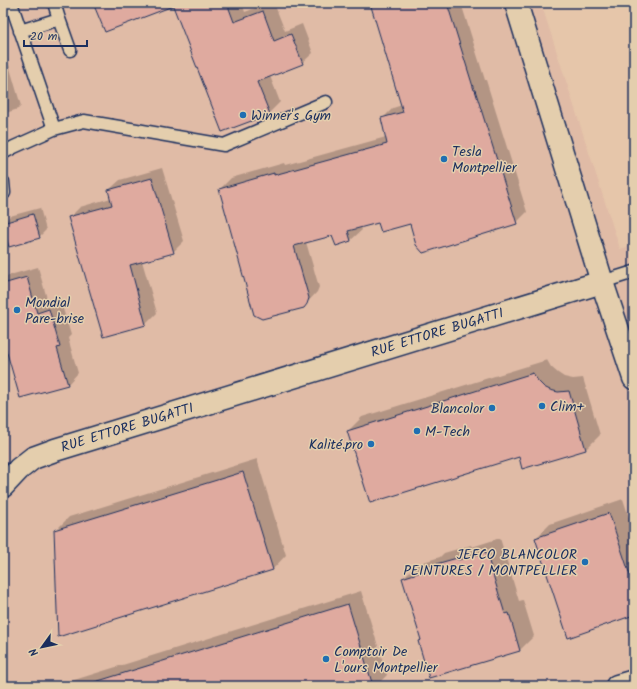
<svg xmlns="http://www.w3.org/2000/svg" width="637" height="689" viewBox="0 0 637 689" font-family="Kalam,sans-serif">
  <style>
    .built { fill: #e0bba6 }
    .shadow { fill: #0003 }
    .building { fill: #dfaa9f; stroke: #1b2f5e }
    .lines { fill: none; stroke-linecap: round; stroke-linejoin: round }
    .service-casing { stroke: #1b2f5e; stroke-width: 15 }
    .minor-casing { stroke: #1b2f5e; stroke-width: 25 }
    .service { stroke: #e4cead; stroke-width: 12 }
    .minor { stroke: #e4cead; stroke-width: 22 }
    .poi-dot { fill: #1f6fb2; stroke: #e4cead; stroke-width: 1.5 }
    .labels { text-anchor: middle; stroke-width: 3; stroke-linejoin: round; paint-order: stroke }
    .poi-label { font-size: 14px; fill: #1b2f5e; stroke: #e4cead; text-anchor: start }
    .street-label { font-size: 14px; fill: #1b2f5e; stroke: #e4cead }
  </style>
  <rect width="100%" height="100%" fill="#e6c6aa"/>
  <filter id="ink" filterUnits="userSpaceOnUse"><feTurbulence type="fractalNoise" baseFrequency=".025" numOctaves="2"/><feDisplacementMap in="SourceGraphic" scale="8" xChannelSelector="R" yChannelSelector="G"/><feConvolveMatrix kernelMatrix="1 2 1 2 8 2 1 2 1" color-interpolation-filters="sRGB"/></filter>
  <g filter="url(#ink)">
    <!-- built -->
    <path class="built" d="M3 3H541L620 249 634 245V686H3Z"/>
    <!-- shadow -->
    <path class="shadow" d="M94 3H242L245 12 269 3H274L285 31 302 24 313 53 302 63 270 76 280 102 269 113 174 5Z
      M371 3H461L485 80H486L527 212 516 223 379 222 361 227 362 230 351 240 333 235 306 242 319 287 317 292 303 307 220 189 231 178 284 163 285 165 386 137 382 119 393 108 402 105Z
      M3 44 21 106 18 109 3 114Z
      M162 168 184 241 173 252 142 261 157 313 146 324 69 218 80 207 111 198 109 190 120 180Z
      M40 208 46 230 39 237 3 224 10 216Z
      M38 267 48 302 60 299 71 335 68 338 78 373 68 384 3 336V277Z
      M547 360 551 367 558 373 564 377 573 379 583 378 600 435 586 449 523 468 519 455 348 431 362 417Z
      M257 459 286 555 273 569 55 531 69 517Z
      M623 499 634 532V614L536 538 550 524Z
      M500 538 519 601 523 600 534 636 520 650 467 666 419 642 422 639 403 578 417 564 440 557 444 553 471 545 472 547Z
      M361 591 387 675 376 686H65L71 681Z"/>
    <!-- building -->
    <path class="building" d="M93 3H227L234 22 263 11 274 41 291 34 303 64 257 82 270 114 222 132 173 6 105 32Z
      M370 3H447L474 90H475L517 224 423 253 416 245 410 224 381 232 378 223 348 231 351 241 336 246 332 236 294 246 309 298 307 304 304 308 262 319 254 315 219 189 274 173V175L387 144 381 118 403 112Z
      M152 178 174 253 130 265 146 325 103 337 68 217 112 205 108 190Z
      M33 214 40 238 9 247 3 227V223Z
      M27 277 37 313 49 309 60 347 57 348 68 385 20 398 3 339V284Z
      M533 373 538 381 544 387 550 390 558 392 569 391 586 450 522 469 519 457 370 503 347 431Z
      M243 472 273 570 58 637 54 530Z
      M609 513 634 587V615L568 638 535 538Z
      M486 552 505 614 509 613 520 651 429 678 418 641 421 640 402 578 430 569 429 566 457 558 458 560Z
      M348 604 373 686H96L95 682Z"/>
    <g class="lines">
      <defs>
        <path id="service" d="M11 3 54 129 84 121 224 145 326 102
          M54 3 59 19 70 50
          M20 31 59 19
          M3 153 14 147 54 129
          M3 182 4 193
          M602 282 634 272"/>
        <path id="minor" d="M516 3 602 282 634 378
          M3 486 19 469 33 458 55 450 602 282
          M617 686 634 681"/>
      </defs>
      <!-- service casing -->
      <use href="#service" class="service-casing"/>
      <!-- minor casing -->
      <use href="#minor" class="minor-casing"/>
      <!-- service -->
      <use href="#service" class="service"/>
      <!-- minor -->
      <use href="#minor" class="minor"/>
    </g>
  </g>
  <!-- markers -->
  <g class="poi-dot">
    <circle cx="243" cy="115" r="4"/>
    <circle cx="444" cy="159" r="4"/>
    <circle cx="17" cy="310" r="4"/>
    <circle cx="542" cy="406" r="4"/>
    <circle cx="492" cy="408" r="4"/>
    <circle cx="417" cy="431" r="4"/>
    <circle cx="371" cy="444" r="4"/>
    <circle cx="585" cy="562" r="4"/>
    <circle cx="326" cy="659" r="4"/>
  </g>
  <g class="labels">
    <!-- poi labels -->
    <g class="poi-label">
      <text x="251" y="120">Winner's Gym</text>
      <text x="452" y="156">Tesla<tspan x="452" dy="16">Montpellier</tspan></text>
      <text x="25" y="307">Mondial<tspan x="25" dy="16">Pare-brise</tspan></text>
      <text x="550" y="411">Clim+</text>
      <text x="484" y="413" text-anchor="end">Blancolor</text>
      <text x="425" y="436">M-Tech</text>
      <text x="363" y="449" text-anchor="end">Kalité.pro</text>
      <text x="577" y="559" text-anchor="end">JEFCO BLANCOLOR<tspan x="577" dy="16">PEINTURES / MONTPELLIER</tspan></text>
      <text x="334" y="656">Comptoir De<tspan x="334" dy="16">L'ours Montpellier</tspan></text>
    </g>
    <!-- street labels -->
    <g class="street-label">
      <text transform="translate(437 332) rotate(-17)" y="5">RUE ETTORE BUGATTI</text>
      <text transform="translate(127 427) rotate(-17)" y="5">RUE ETTORE BUGATTI</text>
    </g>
  </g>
  <!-- margin -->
  <rect width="637" height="689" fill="none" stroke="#e4cead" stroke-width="16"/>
  <rect x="8" y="8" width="621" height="673" fill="none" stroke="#1b2f5e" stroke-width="1.5" filter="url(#ink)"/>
  <!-- north arrow -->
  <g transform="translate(42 647) rotate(237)" stroke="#e4cead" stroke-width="3" paint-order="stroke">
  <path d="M0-3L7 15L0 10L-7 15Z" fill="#1b2f5e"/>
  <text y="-6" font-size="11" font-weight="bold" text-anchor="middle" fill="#1b2f5e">N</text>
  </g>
  <!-- scale -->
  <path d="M24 40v6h63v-6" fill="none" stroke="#1b2f5e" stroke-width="2"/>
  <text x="30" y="40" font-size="12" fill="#1b2f5e" stroke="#e4cead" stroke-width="3" paint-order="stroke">20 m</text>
</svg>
